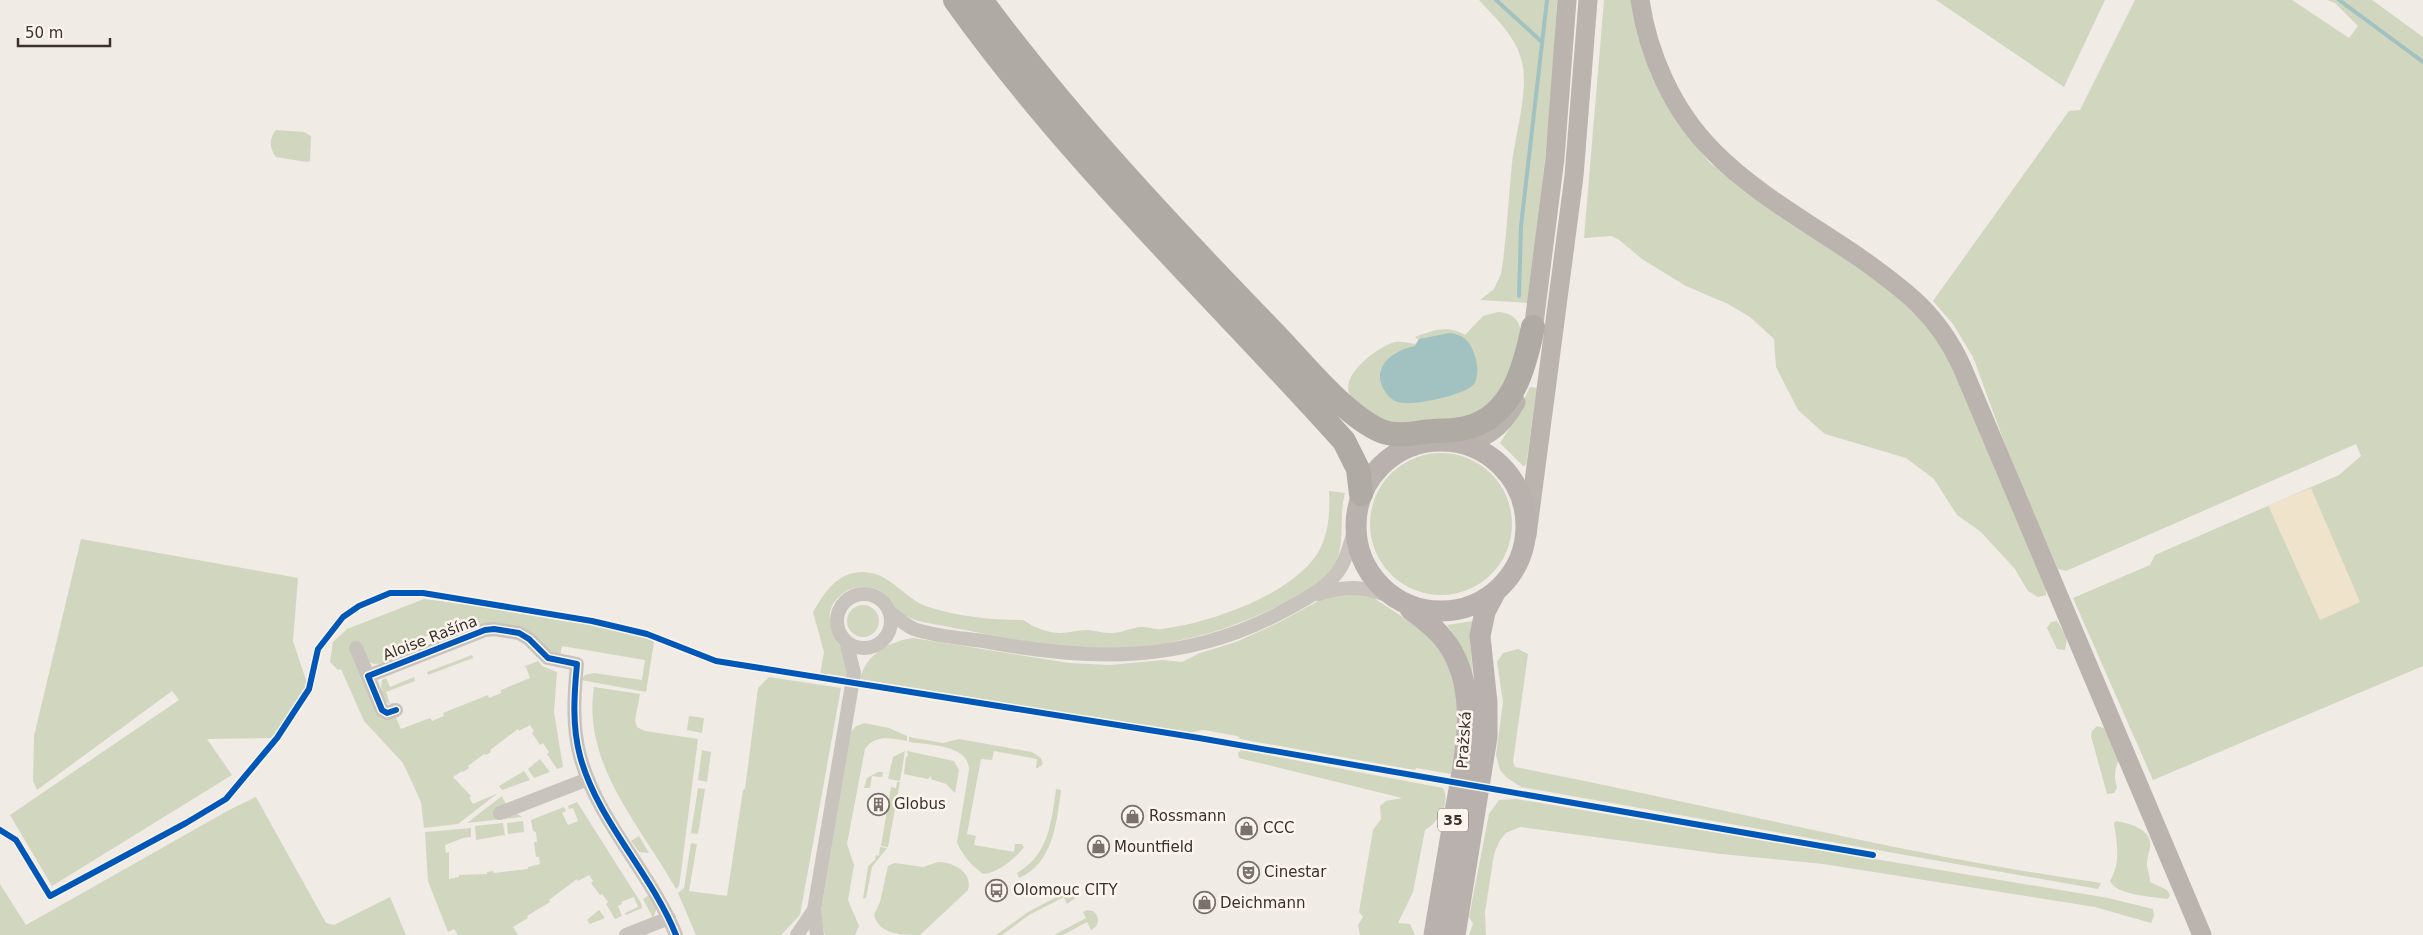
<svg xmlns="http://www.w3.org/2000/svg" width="2423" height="935" viewBox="0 0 2423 935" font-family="'DejaVu Sans',sans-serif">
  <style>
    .green { fill: #d1d6bf }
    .sand { fill: #efe3cc }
    .water { fill: #a1c2c1 }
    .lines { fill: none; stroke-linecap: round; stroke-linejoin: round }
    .stream { stroke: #a1c2c1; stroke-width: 4 }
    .street { stroke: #c9c3be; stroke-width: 14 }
    .secondary { stroke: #bab3ae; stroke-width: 19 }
    .primary { stroke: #b8b1ad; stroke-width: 21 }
    .highway { stroke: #afaaa4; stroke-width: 24 }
    .cycleway-casing { stroke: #fbf5ee; stroke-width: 9 }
    .cycleway { stroke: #0057b8; stroke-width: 6 }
    .labels { text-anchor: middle; stroke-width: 5; stroke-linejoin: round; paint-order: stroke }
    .shield { fill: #fbf5ee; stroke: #756b66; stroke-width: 1 }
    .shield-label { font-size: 14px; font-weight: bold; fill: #3b302b }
    .street-label { font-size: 15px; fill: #3b302b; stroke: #fbf5ee }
    .poi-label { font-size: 15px; fill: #3b302b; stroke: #fbf5ee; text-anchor: start }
  </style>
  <rect width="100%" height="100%" fill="#f0ebe5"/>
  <!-- green -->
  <path class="green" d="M1479 0H1557L1552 94 1529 303 1480 300 1494 289 1501 274C1507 238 1508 201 1512 164 1515 135 1529 90 1522 62 1516 36 1496 19 1479 0Z
    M1604 0H1632L1650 71 1663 99 1682 129 1709 162 1755 198 1907 301 1931 328 1952 365 2046 588V595L2038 597 2028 591 2015 569 1980 531 1957 515 1934 479 1906 458 1825 434 1798 410 1776 367 1774 339 1750 317 1728 304 1686 286 1642 259 1618 239 1611 236 1584 238Z
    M1936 0H2105L2064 87Z
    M2135 0H2292L2349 38 2358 26 2335 3 2327 0H2372L2423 37V666L2153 780 2073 598 2150 565 2155 555 2339 475 2361 456 2356 444 2066 571 2058 569 2013 466 1973 357 1953 324 1933 301 2069 111 2080 110Z
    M276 130 304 132 311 136 310 161 306 162 276 157C269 148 269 138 276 130Z
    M1498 312C1526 314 1523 338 1517 359 1516 365 1515 373 1512 378 1507 390 1488 406 1479 416L1384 425C1374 416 1358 407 1351 397 1337 376 1379 346 1395 342 1402 341 1408 343 1415 344L1419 340 1415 337C1435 330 1446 325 1465 335L1483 316Z
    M1530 387 1537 388 1526 465 1523 466 1500 443 1514 421Z
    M1370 524a71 71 0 1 1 142 0a71 71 0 1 1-142 0Z
    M1329 491 1345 493C1338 518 1347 547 1332 570 1321 587 1293 598 1276 607 1216 636 1153 651 1086 648 1035 646 984 633 933 624 922 622 911 620 902 613 895 608 892 602 887 596 875 584 855 584 842 594 816 616 838 636 845 658 847 664 847 671 847 677L827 674V676L820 675 824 652 813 612C825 592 837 572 863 572 893 573 904 601 932 608 961 617 992 620 1022 620 1027 621 1030 625 1035 627 1043 630 1052 633 1060 633 1069 633 1078 630 1087 630 1094 630 1101 633 1109 633 1121 634 1131 627 1142 627 1148 627 1155 630 1161 629 1209 624 1299 593 1321 547 1329 530 1330 510 1329 491Z
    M81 539 298 578 293 641 309 689 277 738 207 739 232 775 52 886 10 815 179 700 172 691 37 790 33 781 34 736Z
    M1342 593 1372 597 1409 621 1432 638 1447 660 1457 697 1458 734 1451 774 1416 768 1415 770 1240 739 1237 736 1204 730 1187 733 860 679C866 654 890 641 913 638L1069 663 1110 665 1163 660 1182 662 1200 653 1236 642 1278 623 1320 600Z
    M424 599 515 611 562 621 608 624 655 636 646 692 581 680 585 675 594 673 642 680 645 660 562 646 560 656 552 654 527 630 476 627 472 618 382 654 385 663 374 664 369 662 376 712 383 719 398 717 396 718 401 729 430 718 432 721 444 716 443 713 488 695 489 698 501 693V690L530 678 526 667H523L538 661 542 666 557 672 554 712 563 767 557 769 547 754 549 752 543 743 540 745 532 733 534 731 530 725 519 731 518 729 490 750 491 752 486 755 484 754 468 766 469 768 463 772 462 771 453 777 471 796 469 798 473 804 498 793 458 824 424 828 421 802 403 763 364 721 341 669 338 670 330 662 333 642 347 629Z
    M847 621a16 16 0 1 1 32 0a16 16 0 1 1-32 0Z
    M1473 621 1470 640 1473 678 1457 639 1447 625Z
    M2057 621 2067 638 2065 650 2057 649 2047 628 2051 622Z
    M1518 649 1528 654 1513 762 1515 767C1711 805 1904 855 2101 883L2098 889 1521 787 1506 777 1500 770 1496 755 1503 702 1497 662 1503 653Z
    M472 655 473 658 428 675 427 672Z
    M414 677 415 681 386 692 390 704 393 703V705C382 704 380 689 382 680L386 678 390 687Z
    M769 677 841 688 800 915 781 935H696L678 893 684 888 691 843 697 844 689 891 727 896 743 790 745 789 758 688Z
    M594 687 640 694 635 720 637 727 645 731 698 739 681 872 679 886 676 889C641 826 582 765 594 687Z
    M689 716 704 718 702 733 687 730Z
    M864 723 889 728 907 736V741C891 738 875 734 865 749L847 844 854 865 848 900 859 926 855 935H825L820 917 851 732 856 726Z
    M2097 726 2107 729 2119 760C2114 770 2114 777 2117 788L2114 793 2107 794 2091 736 2092 731Z
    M909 737 943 743 959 739 1032 752 1041 758 1043 764 1038 768H1036L1037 759 994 751 992 760 981 759 967 834 976 836 974 845 1014 852 1015 844H1022L1024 847C1016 858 998 873 984 874 974 869 960 852 957 842L969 770C969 744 927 745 909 742Z
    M702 750 711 752 707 782 698 780Z
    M1241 750 1443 788C1451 804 1439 821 1425 830L1413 892 1398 923 1410 924 1415 935H1360L1358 925 1363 917 1359 912 1373 830 1381 819 1380 806 1386 801 1402 798 1239 758 1238 753Z
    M905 751 900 781 888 779 893 757Z
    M907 751 954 761 959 770 955 793 946 784 931 779V776L928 779 904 774 906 757 908 756Z
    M540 759 550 772 534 778 528 769Z
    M524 771 530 780 502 790 499 786Z
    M878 772H883L882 777 872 776 870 788H864L867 778Z
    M897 782H900L888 847 881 846 891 787 896 788Z
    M698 788 705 789 698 834 691 833Z
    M1056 789 1061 790C1057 821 1053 864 1019 878L1017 873C1049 854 1051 824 1056 789Z
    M502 796C506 807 513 811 522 817L467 823Z
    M256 797 326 923 334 925 390 897 406 935H0V884L26 925 229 810Z
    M1516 799 2108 898 2153 909 2154 916 2151 923 2095 907 1823 864 1721 854 1520 827 1506 833 1500 840 1494 854 1485 912 1486 935H1469L1473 924 1469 917 1489 814 1499 800Z
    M577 802 641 903 642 908 626 915 625 913 638 907 634 897 621 902 622 904 618 906 622 916 615 919 606 904 608 902 602 894 600 895 591 883 593 881 589 875 578 881 577 879 549 900 550 902 527 916 528 918 513 927 518 935H458L454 929 448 932 428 881 425 832 471 828V837L463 838 445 845 446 853 449 852V879L459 877V875L487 874V872L493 871 494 873 528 869V867L540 864 539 857H536L534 842H537L536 832 533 831 531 820 564 807 566 811 562 813 568 825 578 821 573 808 569 809 568 806Z
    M523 821 524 832 508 834 507 823Z
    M2116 821C2128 823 2153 829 2150 847 2149 853 2147 858 2147 863 2147 870 2150 875 2150 882L2167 890 2170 895 2168 899C2153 897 2116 895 2110 881 2121 862 2117 844 2114 823Z
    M503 823 505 837 504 835 476 840 475 826Z
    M639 836 649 853 639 852 631 841Z
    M880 847 887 848 872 867 866 898 863 899 868 866 875 860 876 855 879 856Z
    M938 862C953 862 973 872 968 890L920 935C903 935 879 935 874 915L880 902 888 866 895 863 923 867Z
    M1069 885 1074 887 1076 894 1074 899 1067 904 1064 897 1029 915 1002 935H996L1028 912 1060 895 1056 888Z
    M651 894 657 908 653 918 643 899Z
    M599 910 605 918 590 924 587 920Z
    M1087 910 1093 911C1100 917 1100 925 1091 930L1087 922 1063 935H1054L1086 918 1083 912Z"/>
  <!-- sand -->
  <path class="sand" d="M2311 488 2360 602 2320 620 2268 505Z"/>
  <!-- water -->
  <path class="water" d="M1450 333C1455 334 1460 335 1464 338 1475 346 1482 373 1474 384 1466 395 1410 407 1398 402 1392 400 1389 397 1386 393 1368 367 1394 350 1415 346L1419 339Z"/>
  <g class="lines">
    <!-- stream -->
    <path class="stream" d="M1496 0 1542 42
      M2339 0 2423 62
      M1519 296 1521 226 1547 0"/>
    <!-- street -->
    <path class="street" d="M837 621a27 27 0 1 1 54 0a27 27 0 1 1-54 0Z
      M1318 594C1349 584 1367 587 1398 599
      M889 611C897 618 905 625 914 629 937 637 965 638 989 642 1091 661 1183 663 1278 614 1298 603 1322 592 1337 573 1347 560 1351 540 1356 524
      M356 648 368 676
      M396 710 387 713 382 710 368 676 485 630 494 629 519 633 529 639 548 658 577 664C574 695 572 726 580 756 597 820 651 873 676 935
      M500 813 588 779
      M626 935 669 918
      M797 935 814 910
      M817 935 814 910 854 673 846 641"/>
    <!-- secondary -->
    <path class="secondary" d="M1640 0C1648 55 1673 111 1713 151 1754 193 1812 225 1860 258 1905 290 1938 314 1962 367L2202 935
      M1532 339 1555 158 1567 0
      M1456 442C1484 443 1503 426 1516 402
      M1527 535 1574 176 1588 0"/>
    <!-- primary -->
    <path class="primary" d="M1356 526a85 85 0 1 1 170 0a85 85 0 1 1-170 0Z
      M1410 609C1426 621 1442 633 1452 651 1481 703 1462 768 1453 823 1447 860 1440 898 1434 935
      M1455 935 1487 737V703L1480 636 1485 612 1496 591"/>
    <!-- highway -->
    <path class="highway" d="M955 0C1069 160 1213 295 1344 441L1358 469 1361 494
      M981 0C1069 119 1171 227 1274 333 1302 362 1345 416 1381 431 1399 438 1416 432 1433 431 1445 430 1458 431 1469 427 1513 415 1525 366 1533 327"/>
    <defs>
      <path id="cycleway" d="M396 710 387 713 382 710 368 676 485 630 494 629 519 633 529 639 548 658 577 664C574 695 572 726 580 756 597 820 651 873 676 935
        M0 830 16 840 50 896 186 823 226 799 277 738 309 689 318 649 343 617 359 606 390 593H423L592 621 647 634 716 661 1199 738 1873 855"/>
    </defs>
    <!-- cycleway casing -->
    <use href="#cycleway" class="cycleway-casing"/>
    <!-- cycleway -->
    <use href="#cycleway" class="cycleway"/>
  </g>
  <!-- icons -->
  <defs>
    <symbol id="building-ring" viewBox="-11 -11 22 22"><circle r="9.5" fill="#fbf5ee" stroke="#7a716c" stroke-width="1.5"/><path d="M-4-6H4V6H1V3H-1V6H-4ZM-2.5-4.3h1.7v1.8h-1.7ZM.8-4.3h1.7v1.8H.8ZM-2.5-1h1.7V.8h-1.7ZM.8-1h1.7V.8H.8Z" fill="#7a716c"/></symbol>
    <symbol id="shop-ring" viewBox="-11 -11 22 22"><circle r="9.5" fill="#fbf5ee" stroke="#7a716c" stroke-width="1.5"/><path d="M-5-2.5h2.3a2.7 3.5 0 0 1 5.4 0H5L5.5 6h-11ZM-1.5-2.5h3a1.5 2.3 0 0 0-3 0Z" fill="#7a716c"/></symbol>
    <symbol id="theatre-ring" viewBox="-11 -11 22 22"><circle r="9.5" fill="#fbf5ee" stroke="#7a716c" stroke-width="1.5"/><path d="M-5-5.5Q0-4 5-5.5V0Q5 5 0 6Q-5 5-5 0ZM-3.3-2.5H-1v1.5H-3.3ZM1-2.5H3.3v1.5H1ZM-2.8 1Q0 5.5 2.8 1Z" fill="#7a716c"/></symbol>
    <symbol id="bus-ring" viewBox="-11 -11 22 22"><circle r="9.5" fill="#fbf5ee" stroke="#7a716c" stroke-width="1.5"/><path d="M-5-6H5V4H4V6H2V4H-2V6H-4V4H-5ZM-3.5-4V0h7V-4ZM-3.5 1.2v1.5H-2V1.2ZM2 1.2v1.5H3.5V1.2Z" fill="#7a716c"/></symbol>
  </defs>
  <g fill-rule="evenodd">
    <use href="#building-ring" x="866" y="792" width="25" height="25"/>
    <use href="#shop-ring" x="1120" y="804" width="25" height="25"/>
    <use href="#shop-ring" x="1234" y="816" width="25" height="25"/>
    <use href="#shop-ring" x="1086" y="834" width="25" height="25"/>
    <use href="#theatre-ring" x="1236" y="860" width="25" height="25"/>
    <use href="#bus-ring" x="984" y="878" width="25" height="25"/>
    <use href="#shop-ring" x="1192" y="890" width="25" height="25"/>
  </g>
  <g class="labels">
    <!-- shield labels -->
    <rect class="shield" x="1438" y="808.5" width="30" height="23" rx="4"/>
    <g class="shield-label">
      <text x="1453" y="825">35</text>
    </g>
    <!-- street labels -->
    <g class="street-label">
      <text transform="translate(430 638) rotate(-21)" y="5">Aloise Rašína</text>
      <text transform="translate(1464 740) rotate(-86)" y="5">Pražská</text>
    </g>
    <!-- poi labels -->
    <g class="poi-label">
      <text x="894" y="809">Globus</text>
      <text x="1149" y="821">Rossmann</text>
      <text x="1263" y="833">CCC</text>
      <text x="1114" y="852">Mountfield</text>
      <text x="1264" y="877">Cinestar</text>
      <text x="1013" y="895">Olomouc CITY</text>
      <text x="1220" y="908">Deichmann</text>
    </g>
  </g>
  <!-- scale -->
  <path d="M18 38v8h92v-8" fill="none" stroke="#3b302b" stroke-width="2.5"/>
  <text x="25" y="38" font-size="15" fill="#3b302b" stroke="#fbf5ee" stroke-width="4" paint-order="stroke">50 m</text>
</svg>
